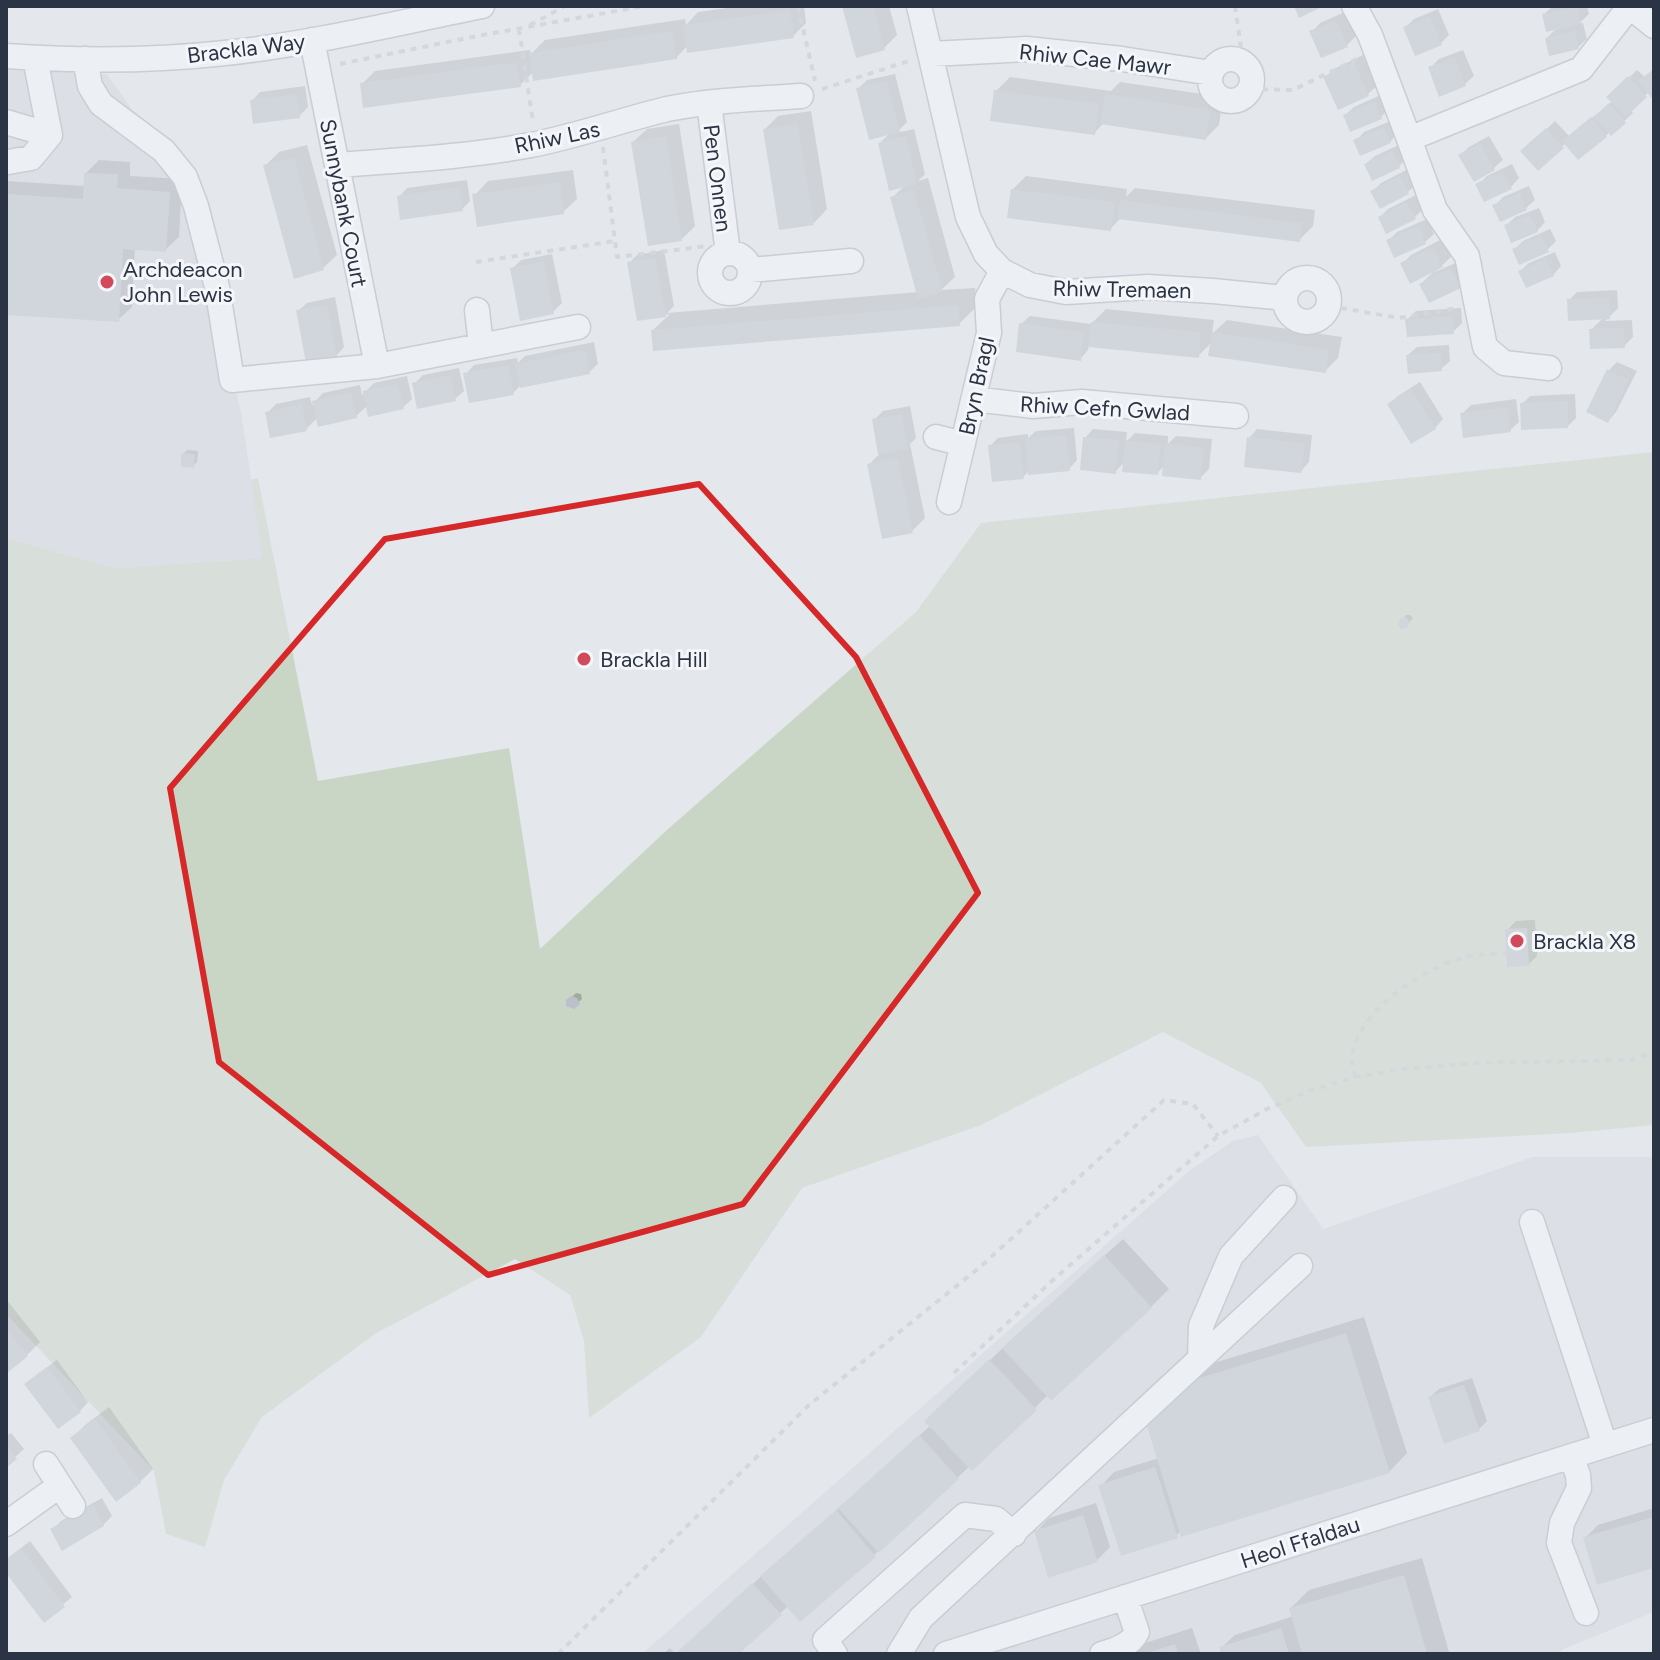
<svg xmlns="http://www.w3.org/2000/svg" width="1660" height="1660" viewBox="0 0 1660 1660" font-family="Figtree,sans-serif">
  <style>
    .built { fill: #d2d6de }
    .green { fill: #c9d6c5 }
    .shadow { fill: #0003 }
    .building { fill: #bbc0ca }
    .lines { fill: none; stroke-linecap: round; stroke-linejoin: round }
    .minor-casing { stroke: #a9aeb7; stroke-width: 27 }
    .path { stroke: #c2c5cb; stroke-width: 4; stroke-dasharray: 6 6; stroke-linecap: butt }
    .minor { stroke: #f7f8fa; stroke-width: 24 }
    .marked { fill: none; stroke: #d62828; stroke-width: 6; stroke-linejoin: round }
    .poi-dot { fill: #d1495b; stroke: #f4f6f9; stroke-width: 3 }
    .labels { text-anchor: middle; stroke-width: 6; stroke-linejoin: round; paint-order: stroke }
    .street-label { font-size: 22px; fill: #2b3445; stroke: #f4f6f9 }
    .poi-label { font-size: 22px; fill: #2b3445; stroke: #f4f6f9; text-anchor: start }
  </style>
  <rect width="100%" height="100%" fill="#e4e7ec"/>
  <!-- built -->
  <path class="built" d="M6 70 107 74 184 183 241 412 263 558 116 568 6 538Z
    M1258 1135 1323 1229 1533 1157H1654V1612L1561 1650 1562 1654H642L1189 1171 1233 1141Z"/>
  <!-- green -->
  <path class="green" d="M1654 452V1125L1571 1133 1306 1147 1261 1083 1163 1032 981 1125 802 1188 701 1337 589 1418 584 1341 570 1295 515 1259 375 1334 262 1417 224 1480 205 1547 166 1534 154 1471 6 1314V538L116 568 262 558 251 480 258 478 318 781 509 748 540 949 668 829 916 612 981 523Z"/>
  <!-- shadow -->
  <path class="shadow" d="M742 6H804L806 23 793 36 688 45 676 58 534 71 520 85 362 84 375 71 530 50 531 54 545 40 685 19 686 25 698 12Z
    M844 6H889L897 35 884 48Z
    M1553 6H1587L1589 14 1578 24 1583 23 1587 39 1578 47 1547 38 1558 27 1544 14Z
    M1438 9 1449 35 1441 43 1405 28 1414 19Z
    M1345 12 1356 36 1347 45 1322 56 1312 32 1320 23Z
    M1463 50 1474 76 1465 84 1430 68 1439 59Z
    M1363 55 1377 86 1368 94 1325 77 1334 69Z
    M1654 69V98L1649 92 1630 110 1633 113 1611 133 1610 131 1606 136 1566 143 1539 168 1523 152 1555 121 1569 136 1613 101 1609 97 1637 70 1645 77Z
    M895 74 907 122 896 133 914 129 925 174 918 181 928 178 955 277 941 290 975 288 977 306 959 324 653 330 670 314 638 319 629 263 637 255 664 250 674 306 667 313 919 292 892 198 905 185 880 143 890 133 858 89 867 80Z
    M1010 77 1111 91 1120 82 1223 97 1219 125 1206 138 1104 123 1094 133 996 91Z
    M305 86 308 107 299 116 252 101 260 92Z
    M1383 94 1389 109 1381 117 1345 115 1354 107Z
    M811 111 827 209 814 223 765 129 778 116Z
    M1393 120 1398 133 1390 142 1356 141 1364 132Z
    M679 124 695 226 682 239 633 142 647 129Z
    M1489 136 1503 160 1494 168 1475 179 1461 155 1469 147Z
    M1401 144 1407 158 1399 166 1366 164 1375 156Z
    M307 145 337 255 323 268 266 165 279 152Z
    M99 160 130 162V176L182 179 179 237 165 250 135 248 132 307 118 320 6 271V181L85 186 86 173Z
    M1512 164 1519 178 1511 187 1478 185 1487 176Z
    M1408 169 1416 184 1408 192H1372L1381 183Z
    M573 170 577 199 563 212 475 195 488 181Z
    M1026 176 1127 189 1126 197 1135 188 1315 210 1313 226 1299 240 1121 218 1110 229 1012 190Z
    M467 180 470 201 462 209 399 197 407 188Z
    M1529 186 1535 200 1526 208 1495 206 1503 197Z
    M1416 195 1423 209 1415 217H1380L1388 209Z
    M1539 208 1545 222 1537 231 1506 226 1515 217Z
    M1427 219 1434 234 1425 242 1389 240 1397 232Z
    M1550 229 1556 241 1547 250H1514L1523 241Z
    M1442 239 1451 257 1435 272 1460 261 1468 278 1459 286 1421 284 1436 269 1402 264 1411 255Z
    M1555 252 1561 266 1553 275 1520 271 1529 263Z
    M552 254 562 303 553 312 512 269 521 260Z
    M1617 290 1618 308 1605 321 1632 320 1633 337 1624 346 1591 330 1604 317 1569 300 1577 292Z
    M335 297 344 347 336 356 298 311 307 303Z
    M1461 308 1462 323 1453 332 1407 320 1416 311Z
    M1106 309 1214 320 1212 334 1227 320 1342 337 1338 358 1325 371 1212 342 1198 356 1089 346 1088 350 1080 359 1021 324 1030 316 1091 324Z
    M594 342 598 364 589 372 520 386 513 393 466 374 474 365 517 358 518 363 525 356Z
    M1449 345 1450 361 1441 369 1408 355 1417 347Z
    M1617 362 1637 371 1616 412 1608 421 1609 370Z
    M459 368 464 391 455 399 414 384 423 375Z
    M407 376 412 399 403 407 368 405 356 416 318 417 306 429 267 413 276 404 310 397 312 405 323 393 360 385 362 395 374 383Z
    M1420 382 1443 419 1435 428 1389 404 1398 396Z
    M1575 394 1576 418 1568 426 1522 404 1530 396Z
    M1516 399 1519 422 1510 430 1462 414 1471 405Z
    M910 406 916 438 910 444 925 518 912 531 869 465 880 453 874 420 883 411Z
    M1074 428 1077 460 1069 469 1030 470 1023 477 990 446 998 438 1028 434V438L1036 431Z
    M1093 429 1127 432 1126 442 1135 433 1168 436V444L1176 436 1212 439 1209 469 1200 478 1165 465 1157 473 1124 462 1115 472 1085 438Z
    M1257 429 1312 435 1309 462 1301 471 1249 438Z
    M187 450 198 451 197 462 193 466 183 454Z
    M1406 615H1410L1413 618 1406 626 1402 620Z
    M1535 920 1537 956 1529 964 1507 930 1516 921Z
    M576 993 581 994 582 999 573 1007 568 1001Z
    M1123 1239 1169 1289 1151 1307 1051 1398 1048 1395 972 1469 970 1466 874 1555 800 1620 788 1606 737 1654H677L780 1559 855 1494 931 1425 945 1403 1008 1343Z
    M6 1299 40 1342 27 1355 6 1370Z
    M1364 1317 1407 1453 1389 1472 1181 1531 1176 1536 1101 1486 1114 1472 1159 1458 1140 1398 1158 1380Z
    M57 1360 88 1402 80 1411 35 1376Z
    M1472 1378 1487 1421 1478 1430 1430 1397 1439 1389Z
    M109 1407 153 1469 140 1482 72 1438 85 1425Z
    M11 1433 24 1449 6 1465V1436Z
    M102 1498 112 1516 103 1525 52 1530 61 1521Z
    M1096 1503 1110 1547 1097 1560 1036 1532 1049 1518Z
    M1654 1508V1566L1585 1538 1598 1525Z
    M30 1541 72 1597 44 1620 6 1569V1560Z
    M1422 1558 1449 1652 1448 1654H1223L1221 1648 1235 1635 1294 1616 1291 1608 1309 1590Z
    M1192 1628 1201 1654H1111Z
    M670 1648 675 1654H663Z"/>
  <!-- building -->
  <path class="building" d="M842 6H873L885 50 856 58Z
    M1294 6H1324L1299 18Z
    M1577 6 1581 24 1546 32 1542 14Z
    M790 10 794 38 687 53 683 25Z
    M1430 16 1442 45 1415 56 1403 27Z
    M1336 20 1348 47 1321 58 1309 31Z
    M672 31 677 59 533 81 529 53Z
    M1575 31 1579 49 1549 56 1545 38Z
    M1455 57 1466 86 1439 97 1428 67Z
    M517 62 521 87 363 108 360 83Z
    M1354 62 1369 96 1338 110 1323 77Z
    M1654 69V101L1638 81Z
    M1628 76 1647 97 1626 117 1606 97Z
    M887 81 900 132 869 140 856 88Z
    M994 90 1099 104 1095 135 990 121Z
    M297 94 300 118 253 124 250 100Z
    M1105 94 1211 110 1206 140 1100 124Z
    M1375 101 1382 119 1350 132 1343 115Z
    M1609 103 1626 123 1611 136 1594 117Z
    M1591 117 1607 137 1578 160 1562 141Z
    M798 123 814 225 779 230 763 129Z
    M1384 127 1391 143 1360 156 1353 140Z
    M1546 128 1564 148 1538 171 1520 151Z
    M666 136 682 241 648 246 631 142Z
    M906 136 917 184 889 191 878 143Z
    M1480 143 1495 170 1474 182 1458 155Z
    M1392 151 1400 168 1372 181 1364 164Z
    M294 157 324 270 294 279 263 165Z
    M1503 171 1512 189 1484 202 1475 184Z
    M84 173 118 174 117 188 170 192 166 252 123 249 119 322 6 315V194L83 199Z
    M1400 176 1409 194 1380 209 1370 191Z
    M560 182 564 214 477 227 472 194Z
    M459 187 463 211 400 220 397 196Z
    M1011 189 1115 202 1111 231 1007 218Z
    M914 190 943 292 918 299 890 197Z
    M1520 193 1527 210 1500 222 1492 205Z
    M1120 200 1302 223 1300 242 1118 219Z
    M1407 202 1416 219 1386 234 1378 217Z
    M1530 215 1538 232 1511 243 1504 225Z
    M1419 226 1426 244 1394 258 1386 240Z
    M1541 236 1549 252 1519 265 1512 249Z
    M1433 247 1443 267 1410 284 1400 263Z
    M656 258 666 317 637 321 627 262Z
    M1546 259 1554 276 1526 288 1518 271Z
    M544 261 554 314 520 321 510 268Z
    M1451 268 1461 288 1429 303 1419 284Z
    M1609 298 1610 319 1568 321 1567 299Z
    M327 305 337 358 306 363 296 310Z
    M958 305 960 326 653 351 651 330Z
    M1453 316 1454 334 1407 337 1405 319Z
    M1091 322 1201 332 1199 358 1088 347Z
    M1019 323 1084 332 1081 361 1016 352Z
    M1624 328 1625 348 1590 349 1589 329Z
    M1212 332 1329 350 1326 373 1208 356Z
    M585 350 590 374 520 388 515 364Z
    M1441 353 1442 371 1408 374 1406 355Z
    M509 365 514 395 469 403 463 373Z
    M1607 369 1629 380 1608 423 1586 412Z
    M451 375 456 401 417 409 412 383Z
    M398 384 404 409 368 417 363 391Z
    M1411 389 1436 429 1411 444 1387 404Z
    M351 392 357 418 318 427 312 401Z
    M1568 401V428L1521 430 1520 403Z
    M302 404 307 431 270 438 265 412Z
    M1508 407 1511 432 1463 438 1460 413Z
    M902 414 908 449 878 454 872 419Z
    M1066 435 1070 471 1028 475 1025 439Z
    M1083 437 1119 440 1116 474 1080 470Z
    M1247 437 1305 443 1301 473 1244 467Z
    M1125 440 1161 444 1158 475 1122 472Z
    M1020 442 1024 479 992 482 988 445Z
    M1165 443 1204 447 1201 480 1162 476Z
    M181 453 195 454 194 468 181 467Z
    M898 458 913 533 882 539 867 464Z
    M1406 617 1410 622 1407 628 1401 629 1398 625 1400 619Z
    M1527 928 1529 966 1507 967 1505 929Z
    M571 996 577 998 580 1004 574 1009 566 1006V1000Z
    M1104 1255 1152 1308 1051 1401 1002 1348Z
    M6 1328 28 1356 6 1374Z
    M1346 1333 1390 1473 1181 1537 1138 1397Z
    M989 1359 1037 1410 972 1471 924 1421Z
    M47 1367 81 1412 58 1429 24 1384Z
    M1464 1385 1480 1431 1444 1444 1428 1397Z
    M95 1419 141 1483 116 1502 70 1438Z
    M919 1435 959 1479 879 1553 838 1508Z
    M6 1445 17 1459 6 1468Z
    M1155 1467 1178 1538 1121 1556 1098 1485Z
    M93 1505 104 1526 62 1551 50 1529Z
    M836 1510 876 1557 800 1622 760 1576Z
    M1083 1515 1098 1562 1048 1578 1034 1531Z
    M1654 1517V1568L1597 1585 1583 1537Z
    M21 1548 65 1607 44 1623 6 1573V1559Z
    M1404 1575 1427 1654H1302L1289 1608Z
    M752 1583 782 1615 739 1654H675Z
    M1281 1628 1289 1654H1221L1219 1647Z
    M1175 1644 1178 1654H1147V1653Z"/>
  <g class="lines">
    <defs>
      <path id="minor" d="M919 6 968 217 986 254 1002 271 1030 285 1066 292 1148 287 1213 291 1285 298
        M1354 6 1370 35 1409 139
        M1629 6 1654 26
        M312 40 377 366
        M931 54 1027 49 1122 59 1211 73
        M6 56C78 61 153 61 225 53 311 44 397 23 482 6
        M1210 80a21 21 0 1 1 42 0a21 21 0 1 1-42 0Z
        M85 59 90 86 101 104 164 151 185 177 196 206 217 287 232 380 377 366 578 327
        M709 103 728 253
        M6 122 50 135
        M8 162 31 158 50 135 35 58
        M337 165C402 160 467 157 531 145 577 136 622 120 667 109 711 100 757 99 801 96
        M710 273a20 20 0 1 1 40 0a20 20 0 1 1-40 0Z
        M750 270 851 261
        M1285 300a22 22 0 1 1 44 0a22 22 0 1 1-44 0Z
        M477 310 481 346
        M1549 368 1504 363 1485 347 1467 256 1435 210 1409 139 1581 69 1630 6
        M974 399 1033 406 1082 402 1236 416
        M936 437 963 444
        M949 502 989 333 987 299 1002 271
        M1532 1222 1605 1445
        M1200 1358 1201 1326 1231 1256 1284 1198
        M1571 1456 1578 1475 1579 1488 1562 1523 1559 1543 1586 1613
        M46 1464 73 1506
        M6 1524 59 1486
        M835 1654 825 1640 965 1515 996 1519 1014 1534
        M899 1654 921 1618 1300 1266
        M946 1654 1654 1430
        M1102 1654C1115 1650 1131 1645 1137 1632L1125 1597"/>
    </defs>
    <!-- minor casing -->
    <use href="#minor" class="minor-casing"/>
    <!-- path -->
    <path class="path" d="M798 6 815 81
      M1235 6 1243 62
      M530 25 565 6
      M519 29 533 122
      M340 64 472 37 644 6
      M822 89 909 61
      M1250 89 1293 90 1357 59
      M603 147 617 257 708 246
      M476 262 615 241
      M1329 306 1399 318 1457 308
      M1355 1077C1354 1071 1351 1064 1352 1058 1357 1008 1430 963 1475 955 1486 954 1496 954 1507 953
      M954 1373 1053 1280 1218 1136 1267 1109 1309 1091 1355 1077 1403 1069 1478 1063 1631 1060 1654 1052
      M558 1654 809 1405 980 1267 1164 1100 1193 1104 1218 1136"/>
    <!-- minor -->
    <use href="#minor" class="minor"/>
  </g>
  <!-- marked area -->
  <path d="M0 0H1660V1660H0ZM699 484 856 657 978 893 743 1204 488 1275 219 1062 170 788 385 539Z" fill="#e4e7ec" fill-opacity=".55" fill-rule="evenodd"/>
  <path class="marked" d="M699 484 856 657 978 893 743 1204 488 1275 219 1062 170 788 385 539Z"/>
  <!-- markers -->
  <g class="poi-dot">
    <circle cx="107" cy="282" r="8"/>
    <circle cx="584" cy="659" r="8"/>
    <circle cx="1517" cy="941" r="8"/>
  </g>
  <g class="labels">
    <!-- street labels -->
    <g class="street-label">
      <text transform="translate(246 48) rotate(-7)" y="8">Brackla Way</text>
      <text transform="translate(1095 59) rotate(6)" y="8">Rhiw Cae Mawr</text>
      <text transform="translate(557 137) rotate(-12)" y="8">Rhiw Las</text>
      <text transform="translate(718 178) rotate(83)" y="8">Pen Onnen</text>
      <text transform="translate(344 203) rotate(79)" y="8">Sunnybank Court</text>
      <text transform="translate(1122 289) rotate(1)" y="8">Rhiw Tremaen</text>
      <text transform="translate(976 386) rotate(-78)" y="8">Bryn Bragl</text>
      <text transform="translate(1105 408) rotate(3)" y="8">Rhiw Cefn Gwlad</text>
      <text transform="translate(1300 1542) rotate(-18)" y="8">Heol Ffaldau</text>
    </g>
    <!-- poi labels -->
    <g class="poi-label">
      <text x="123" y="277">Archdeacon<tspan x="123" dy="25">John Lewis</tspan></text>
      <text x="600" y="667">Brackla Hill</text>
      <text x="1533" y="949">Brackla X8</text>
    </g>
  </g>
  <!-- border -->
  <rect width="1660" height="1660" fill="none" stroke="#2b3445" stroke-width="16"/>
</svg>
